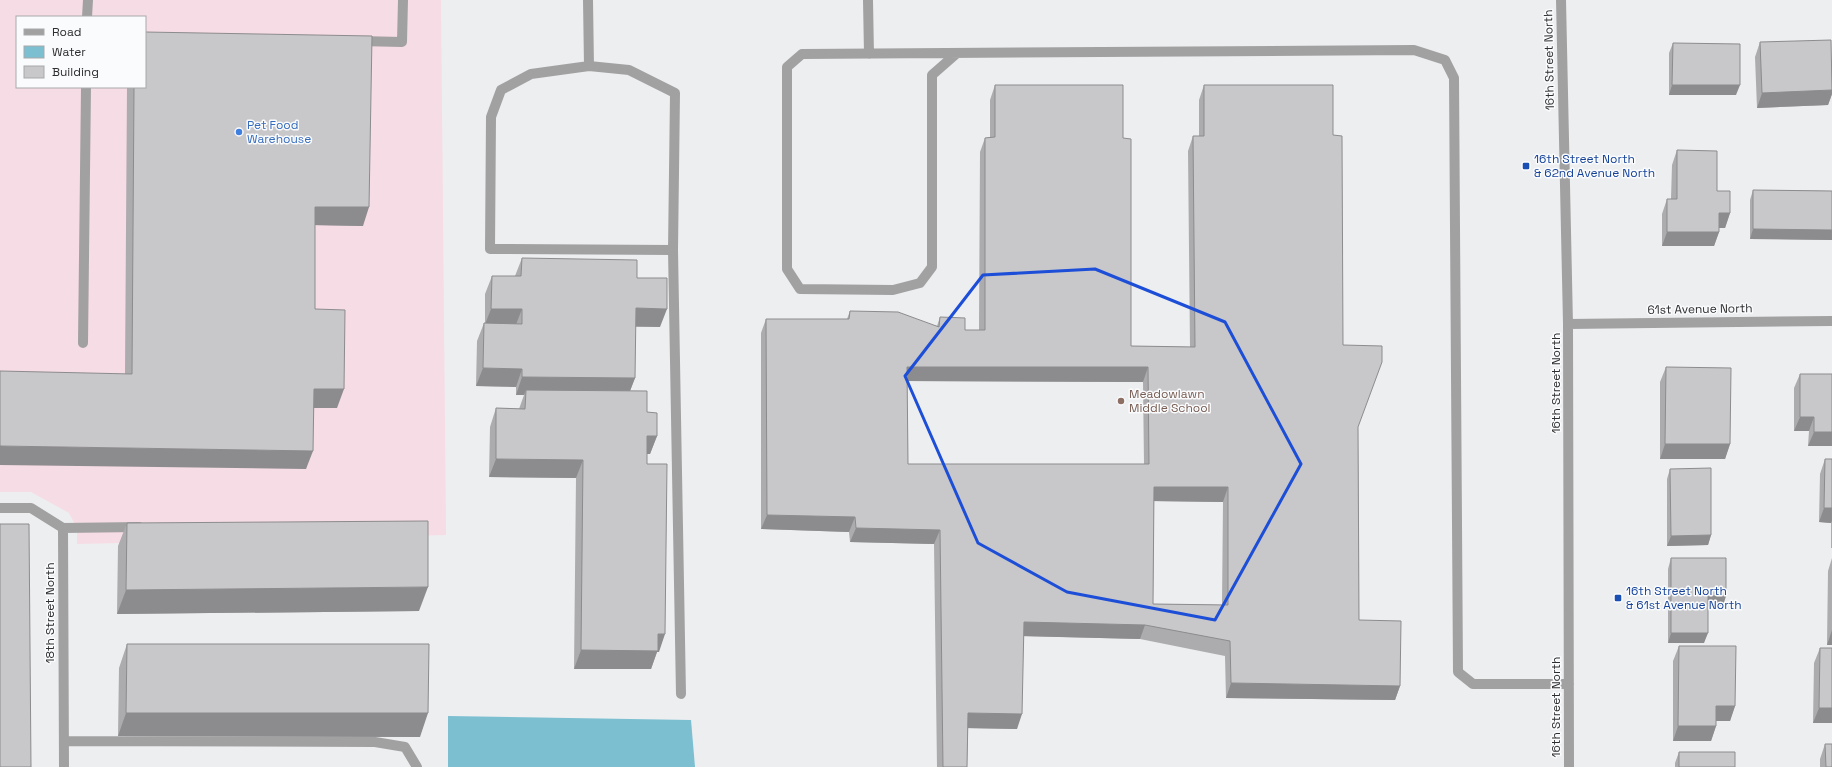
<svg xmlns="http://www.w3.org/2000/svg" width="1832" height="767" viewBox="0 0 1832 767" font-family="'Space Grotesk',sans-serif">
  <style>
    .commercial { fill: #f6dce4; fill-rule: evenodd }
    .water { fill: #7bbfd1 }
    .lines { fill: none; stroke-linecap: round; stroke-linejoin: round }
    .minor { stroke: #a2a1a2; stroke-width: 10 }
    .wall { fill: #acabae; fill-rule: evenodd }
    .shaded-wall { fill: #8c8b8d }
    .building { fill: #c8c7ca; stroke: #8c8b8d; fill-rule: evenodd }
    .marked { fill: none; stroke: #1d4ed8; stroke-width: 3; stroke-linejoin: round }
    .shop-dot { fill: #3f7fe0; stroke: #fafbfd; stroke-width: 1.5 }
    .transit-dot { fill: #1a4fb4; stroke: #fafbfd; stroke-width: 1.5 }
    .education-dot { fill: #8d6e63; stroke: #fafbfd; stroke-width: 1.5 }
    .labels { text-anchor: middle; stroke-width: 3; stroke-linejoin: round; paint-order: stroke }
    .street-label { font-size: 12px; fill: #2e2e2f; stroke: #fafbfd }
    .shop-label { font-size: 12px; fill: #366cbe; stroke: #fafbfd; text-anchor: start }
    .transit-label { font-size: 12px; fill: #164399; stroke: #fafbfd; text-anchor: start }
    .education-label { font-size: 12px; fill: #785e54; stroke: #fafbfd; text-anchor: start }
  </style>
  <rect width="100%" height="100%" fill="#edeef0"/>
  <!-- commercial -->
  <path class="commercial" d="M0 0H441L446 535 77 544V528L69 513 31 492H0ZM17 17H145V87H17Z"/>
  <!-- water -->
  <path class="water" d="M448 716 691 720 695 767H448Z"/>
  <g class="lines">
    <!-- minor -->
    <path class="minor" d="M588 0 589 66
      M868 0 869 54
      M1561 0 1568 324 1569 767
      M87 17 88 0
      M359 41 402 42 403 0
      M956 54 932 75V267L920 283 893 290 800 289 787 269V67L802 54 1414 50 1445 60 1454 78 1458 672 1473 684H1569
      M673 250 490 249 491 117 501 90 531 74 589 66 629 70 675 93 673 250 681 694
      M1568 324 1832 321
      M83 343 86 87
      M0 508H31L63 528 64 767
      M63 528 139 527
      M64 741 375 742 405 747 417 767"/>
  </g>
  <!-- wall -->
  <path class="wall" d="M1760 42 1832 60V94L1828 105 1757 108 1755 57Z
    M1673 43 1736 95H1669V53Z
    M995 85 1123 138 1131 346 1190 347 1188 151 1193 136H1199V100L1204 85 1333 135 1343 345 1358 427 1359 620 1400 686 1395 700 1226 698 1225 656 1140 639 1024 636 1017 729 968 728 967 767H937L934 544 850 542 849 532 761 529V333L766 319H847L850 311 937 326 940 317 965 330H979L980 152 985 138 990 137V100ZM907 381 1143 382 1144 464H908ZM1154 501 1223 502 1222 605 1153 604Z
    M127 87H145L363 226 315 225V309L337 408H314L306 469 125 374Z
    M1677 150 1717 191 1730 213 1725 228H1719V232L1714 246H1662V214L1667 199H1671L1672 165Z
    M1753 190 1832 191V240L1750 239V200Z
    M522 258 637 278 660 327H635V378L630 391 647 412 657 436 650 454H647V464L659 652H657L651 669H574L576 478 489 477 490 427 496 408 519 409 524 395H516V387L476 386 477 341 484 323H485V294L492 276H515Z
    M1666 367 1730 444 1725 459H1660V382Z
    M1800 374 1832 446H1808L1809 431H1794V388Z
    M1825 459H1832V548H1831V523L1819 522 1820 474Z
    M1670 469 1711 535 1708 545 1667 546V479Z
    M127 523 419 611 117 614 118 546Z
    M1671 558 1723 606H1708L1704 643H1668V569Z
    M1832 558V645H1827L1828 571Z
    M127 644 420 737 118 736 119 668Z
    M1679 646 1735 706 1730 721H1716V726L1711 741H1673V661Z
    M1820 648 1832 723H1813L1814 663Z
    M1825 744 1832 767H1820V759Z
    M1679 752 1735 767H1675V763Z"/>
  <!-- shaded-wall -->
  <path class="shaded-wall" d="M1672 85H1740L1736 95H1669Z
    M1832 90V94L1828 105 1757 108 1762 93Z
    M315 207H369L363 226 309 225Z
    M1719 213H1730L1725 228H1714Z
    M1753 229 1832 230V240L1750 239Z
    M1667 232H1719L1714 246H1662Z
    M636 308 667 309 660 327 629 326Z
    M491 309H522L515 327H484Z
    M907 367H1148L1143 382 902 381Z
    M483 368 522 369 516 387 476 386Z
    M522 377 635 378 628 396 526 390 524 395H516Z
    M314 389H344L337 408H307Z
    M1800 417H1814L1809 431H1794Z
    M1814 432H1832V446H1808Z
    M647 436H657L650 454H640Z
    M1665 444H1730L1725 459H1660Z
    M0 446 313 451 306 469 0 465Z
    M496 459 583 460 576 478 489 477Z
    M1154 487H1228L1223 502 1148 501Z
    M1824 508H1832V521L1831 523 1819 522Z
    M767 515 855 517 849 532 761 529Z
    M856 528 940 530 934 544 850 542Z
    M1711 535 1708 545 1667 546 1671 536Z
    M428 587 419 611 117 614 126 590Z
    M1708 596H1726L1723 606H1704Z
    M1024 622 1145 625 1140 639 1018 636Z
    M1832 630V645H1827Z
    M1671 633H1708L1704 643H1668Z
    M658 634H665L659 652H657L651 669H574L581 650Z
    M1231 683 1400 686 1395 700 1226 698Z
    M1716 706H1735L1730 721H1711Z
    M1819 708H1832V723H1813Z
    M126 713H428L420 737 118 736Z
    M968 713 1022 714 1017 729 963 728Z
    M1678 726H1716L1711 741H1673Z"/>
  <!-- building -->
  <path class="building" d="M145 32 372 36 369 207H315V309L345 310 344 389H314L313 451 0 446V371L132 374 134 87H145Z
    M1831 40 1832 90 1762 93 1760 42Z
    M1673 43 1740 44V85H1672Z
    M995 85H1123V138L1131 139V346L1195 347 1193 136H1204V85H1333V135L1342 136 1343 345 1382 346V362L1358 427 1359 620 1401 621 1400 686 1231 683 1230 641 1145 625 1024 622 1022 714 968 713 967 767H943L940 530 856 528 855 517 767 515 766 319H849L850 311 898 312 939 327 940 317 965 318V330H985V138L995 137ZM907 367H1148L1149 464H908ZM1154 487H1228V605L1153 604Z
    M1677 150 1717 151V191H1730V213H1719V232H1667V199H1677Z
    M1753 190 1832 191V230L1753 229Z
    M522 258 637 260V278H667V309L636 308 635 378 522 377V369L483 368 484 323 522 324V309H491L492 276H521Z
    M1666 367 1731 368 1730 444H1665Z
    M1800 374H1832V432H1814V417H1800Z
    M526 390 647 391V412L657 413V436H647V464H667L665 634H658V651L581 650 583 460 496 459V408L525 409Z
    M1825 459H1832V508H1824Z
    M1711 468V535L1671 536 1670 469Z
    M428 521V587L126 590 127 523Z
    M0 524H29L31 767H0Z
    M1671 558H1726V596H1708V633H1671Z
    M127 644H429L428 713H126Z
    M1679 646H1736L1735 706H1716V726H1678Z
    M1820 648H1832V708H1819Z
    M1825 744H1832V767H1826Z
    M1679 752H1735V767H1679Z"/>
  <!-- marked area -->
  <path class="marked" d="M1095 269 1225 322 1301 464 1215 620 1067 592 978 543 905 376 983 275Z"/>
  <!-- markers -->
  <circle class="shop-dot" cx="239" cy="132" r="4"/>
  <g class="transit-dot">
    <rect x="1522" y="162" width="8" height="8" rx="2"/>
    <rect x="1614" y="594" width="8" height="8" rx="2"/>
  </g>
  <circle class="education-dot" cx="1121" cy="401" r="4"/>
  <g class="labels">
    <!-- street labels -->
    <g class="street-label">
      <text transform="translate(1549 60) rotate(-91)" y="4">16th Street North</text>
      <text transform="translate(1700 309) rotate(-1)" y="4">61st Avenue North</text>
      <text transform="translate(1556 383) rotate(-90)" y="4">16th Street North</text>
      <text transform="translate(50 613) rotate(-90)" y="4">18th Street North</text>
      <text transform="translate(1556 707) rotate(-90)" y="4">16th Street North</text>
    </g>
    <!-- shop labels -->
    <g class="shop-label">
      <text x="247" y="129">Pet Food<tspan x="247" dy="14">Warehouse</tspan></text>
    </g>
    <!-- transit labels -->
    <g class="transit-label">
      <text x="1534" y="163">16th Street North<tspan x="1534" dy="14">&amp; 62nd Avenue North</tspan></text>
      <text x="1626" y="595">16th Street North<tspan x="1626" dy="14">&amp; 61st Avenue North</tspan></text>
    </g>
    <!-- education labels -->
    <g class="education-label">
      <text x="1129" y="398">Meadowlawn<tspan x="1129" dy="14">Middle School</tspan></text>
    </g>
  </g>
  <!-- legend -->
  <rect x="16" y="16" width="130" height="72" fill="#fafbfd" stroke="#a8a9ab"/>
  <rect x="24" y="29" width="20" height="6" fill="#a2a1a2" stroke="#a8a9ab"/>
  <text x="52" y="36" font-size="12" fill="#2e2e2f">Road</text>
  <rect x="24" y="46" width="20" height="12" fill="#7bbfd1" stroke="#a8a9ab"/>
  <text x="52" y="56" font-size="12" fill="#2e2e2f">Water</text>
  <rect x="24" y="66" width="20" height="12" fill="#c8c7ca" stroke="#a8a9ab"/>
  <text x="52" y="76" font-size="12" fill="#2e2e2f">Building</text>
</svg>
